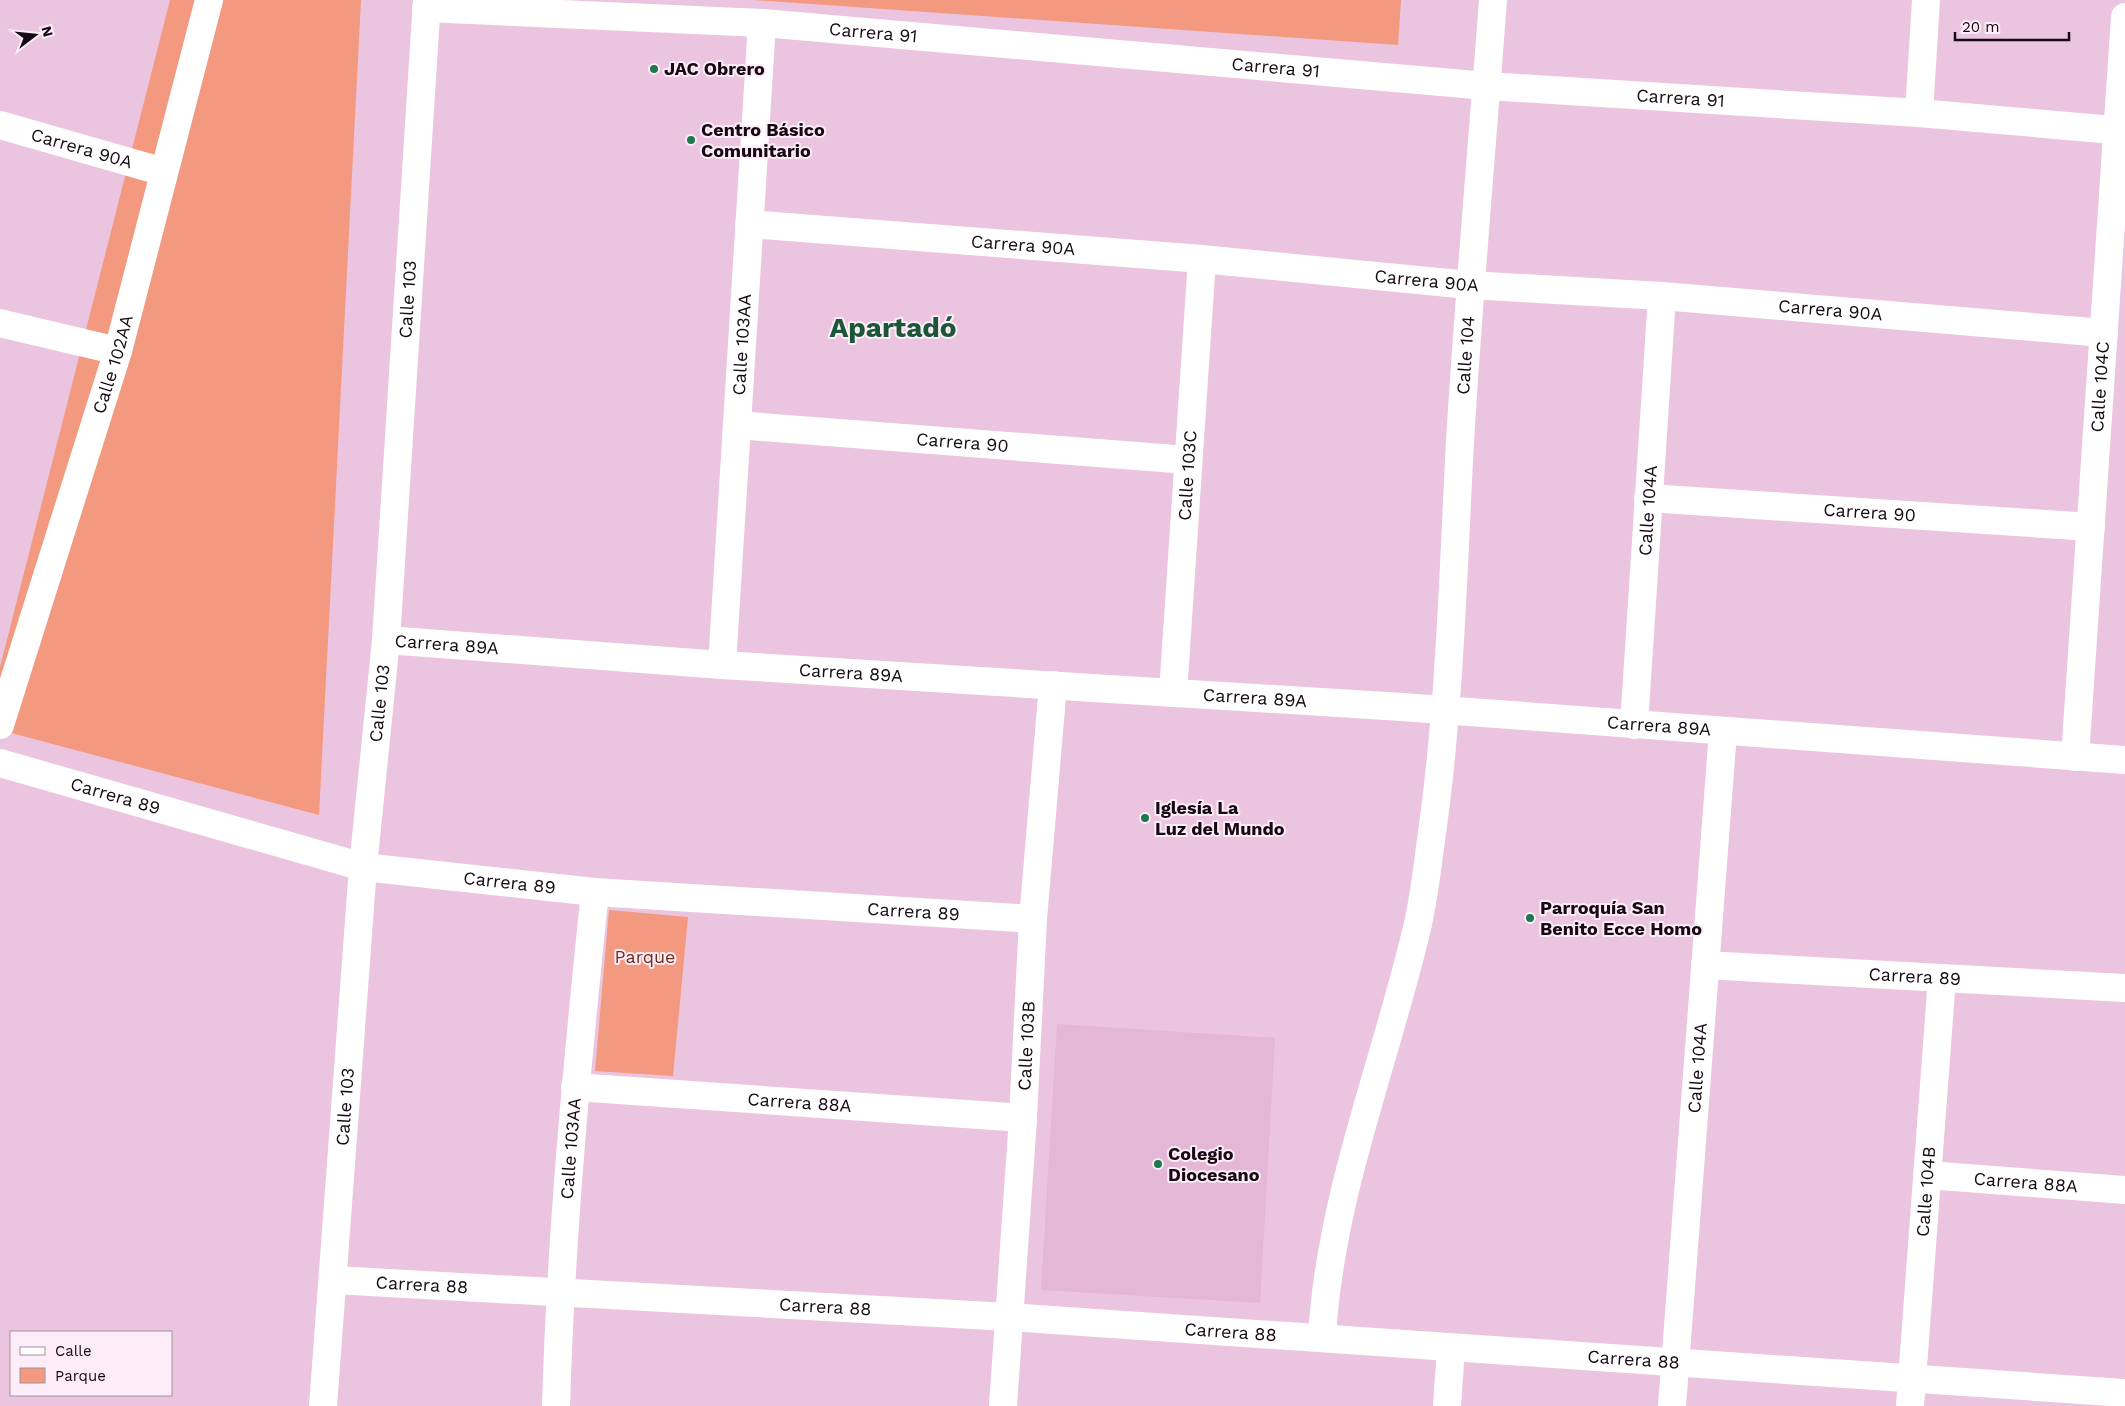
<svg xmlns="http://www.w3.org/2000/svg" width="2125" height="1406" viewBox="0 0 2125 1406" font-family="'Work Sans',sans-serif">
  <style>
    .built { fill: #e4b7d7 }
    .green { fill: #f3997f }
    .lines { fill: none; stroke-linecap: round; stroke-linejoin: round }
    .minor { stroke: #fff; stroke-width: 28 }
    .poi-dot { fill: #1f784c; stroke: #fdedf8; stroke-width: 2 }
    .labels { text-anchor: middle; stroke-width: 4; stroke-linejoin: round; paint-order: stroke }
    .street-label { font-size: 18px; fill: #160913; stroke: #fdedf8 }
    .poi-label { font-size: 18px; font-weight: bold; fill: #160913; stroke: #fdedf8; text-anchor: start }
    .park-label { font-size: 18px; fill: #722d19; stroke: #fdedf8 }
    .town-label { font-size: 28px; font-weight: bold; fill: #1c5638; stroke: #fdedf8 }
  </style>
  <rect width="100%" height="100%" fill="#ebc4df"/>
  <!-- built -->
  <path class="built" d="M1057 1024 1275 1038 1260 1303 1041 1290Z"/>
  <!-- green -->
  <path class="green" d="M170 0H361L319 815 0 730V667Z
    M754 0H1401L1398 45Z
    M609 910 688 917 673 1076 595 1071Z"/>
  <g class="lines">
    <!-- minor -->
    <g class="minor">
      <path id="s1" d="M426 8 762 23 1487 86 1919 113 2125 131"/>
      <path d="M1919 113 1926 0"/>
      <path id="s2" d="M0 125 164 172"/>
      <path id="s3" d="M749 224 1202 259 1469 285 1662 296 2104 333"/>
      <path d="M0 323 118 351"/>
      <path id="s4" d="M737 425 1188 460"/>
      <path id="s5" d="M1648 498 2091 527"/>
      <path id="s6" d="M386 640 722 665 1402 707 2125 760"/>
      <path id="s7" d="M722 665 762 23"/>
      <path id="s8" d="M1173 693 1202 259"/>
      <path id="s9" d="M0 725 118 351 209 0"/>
      <path id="s10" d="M1634 725 1662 296"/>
      <path id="s11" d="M2075 757 2125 17"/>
      <path id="s12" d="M0 763 363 867 595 892 1033 919"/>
      <path id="s13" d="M1705 965 2125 988"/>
      <path id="s14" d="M575 1087 1023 1118"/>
      <path id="s15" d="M1927 1175 2125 1190"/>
      <path id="s16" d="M334 1280 1009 1317 2125 1393"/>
      <path id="s17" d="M1322 1337C1330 1196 1385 1064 1417 928 1424 899 1427 869 1431 840 1450 708 1453 574 1460 441 1469 293 1482 147 1493 0"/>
      <path id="s18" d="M323 1406 363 867 386 640 427 0"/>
      <path id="s19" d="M556 1406C561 1234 577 1063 595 892"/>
      <path id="s20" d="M1003 1406 1023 1118 1033 919 1053 685"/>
      <path d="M1447 1406 1451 1348"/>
      <path id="s21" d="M1672 1406 1723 731"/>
      <path id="s22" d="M1910 1406 1942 978"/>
    </g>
  </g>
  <!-- markers -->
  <g class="poi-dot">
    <circle cx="654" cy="69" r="5"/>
    <circle cx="691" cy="140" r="5"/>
    <circle cx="1145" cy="818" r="5"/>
    <circle cx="1530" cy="918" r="5"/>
    <circle cx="1158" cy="1164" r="5"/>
  </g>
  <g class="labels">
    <!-- street labels -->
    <g class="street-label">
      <text dy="6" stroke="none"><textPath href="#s1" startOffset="448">Carrera 91</textPath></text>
      <text dy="6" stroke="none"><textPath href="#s1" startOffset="852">Carrera 91</textPath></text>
      <text dy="6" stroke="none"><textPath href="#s1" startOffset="1258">Carrera 91</textPath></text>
      <text dy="6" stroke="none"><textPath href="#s2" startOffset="85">Carrera 90A</textPath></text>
      <text dy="6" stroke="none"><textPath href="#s3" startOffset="275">Carrera 90A</textPath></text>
      <text dy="6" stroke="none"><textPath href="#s3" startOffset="680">Carrera 90A</textPath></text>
      <text dy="6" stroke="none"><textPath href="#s18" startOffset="1110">Calle 103</textPath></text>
      <text dy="6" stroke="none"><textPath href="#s3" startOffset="1085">Carrera 90A</textPath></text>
      <text dy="6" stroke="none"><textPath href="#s7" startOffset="321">Calle 103AA</textPath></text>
      <text dy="6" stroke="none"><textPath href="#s17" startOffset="996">Calle 104</textPath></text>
      <text dy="6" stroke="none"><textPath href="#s9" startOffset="378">Calle 102AA</textPath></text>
      <text dy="6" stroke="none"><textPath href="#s11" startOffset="371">Calle 104C</textPath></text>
      <text dy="6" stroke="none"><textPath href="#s4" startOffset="226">Carrera 90</textPath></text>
      <text dy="6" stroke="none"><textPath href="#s8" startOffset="218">Calle 103C</textPath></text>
      <text dy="6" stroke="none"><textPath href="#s10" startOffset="215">Calle 104A</textPath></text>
      <text dy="6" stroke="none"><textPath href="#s5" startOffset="222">Carrera 90</textPath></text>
      <text dy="6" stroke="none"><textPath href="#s6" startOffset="61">Carrera 89A</textPath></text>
      <text dy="6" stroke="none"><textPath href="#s6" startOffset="466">Carrera 89A</textPath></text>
      <text dy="6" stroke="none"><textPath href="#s6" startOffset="871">Carrera 89A</textPath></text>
      <text dy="6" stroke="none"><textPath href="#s18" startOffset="705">Calle 103</textPath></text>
      <text dy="6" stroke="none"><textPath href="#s6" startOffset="1276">Carrera 89A</textPath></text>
      <text dy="6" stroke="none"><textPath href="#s12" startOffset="120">Carrera 89</textPath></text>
      <text dy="6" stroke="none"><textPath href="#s12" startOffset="525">Carrera 89</textPath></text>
      <text dy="6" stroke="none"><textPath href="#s12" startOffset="930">Carrera 89</textPath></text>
      <text dy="6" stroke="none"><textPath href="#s13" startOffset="210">Carrera 89</textPath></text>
      <text dy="6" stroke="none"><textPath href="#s20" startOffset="361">Calle 103B</textPath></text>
      <text dy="6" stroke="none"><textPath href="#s21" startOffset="339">Calle 104A</textPath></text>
      <text dy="6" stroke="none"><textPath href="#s14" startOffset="225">Carrera 88A</textPath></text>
      <text dy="6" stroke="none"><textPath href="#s18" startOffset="300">Calle 103</textPath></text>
      <text dy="6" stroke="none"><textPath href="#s19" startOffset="258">Calle 103AA</textPath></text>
      <text dy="6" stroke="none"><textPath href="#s15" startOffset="99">Carrera 88A</textPath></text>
      <text dy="6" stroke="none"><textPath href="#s22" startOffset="215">Calle 104B</textPath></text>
      <text dy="6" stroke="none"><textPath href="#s16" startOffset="88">Carrera 88</textPath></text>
      <text dy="6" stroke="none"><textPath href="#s16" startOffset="492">Carrera 88</textPath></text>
      <text dy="6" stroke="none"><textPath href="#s16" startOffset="898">Carrera 88</textPath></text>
      <text dy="6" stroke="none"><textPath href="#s16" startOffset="1302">Carrera 88</textPath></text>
    </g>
    <!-- poi labels -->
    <g class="poi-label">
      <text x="664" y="75">JAC Obrero</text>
      <text x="701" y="136">Centro Básico<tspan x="701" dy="21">Comunitario</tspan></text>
      <text x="1155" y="814">Iglesía La<tspan x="1155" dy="21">Luz del Mundo</tspan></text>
      <text x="1540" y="914">Parroquía San<tspan x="1540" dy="21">Benito Ecce Homo</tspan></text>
      <text x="1168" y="1160">Colegio<tspan x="1168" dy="21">Diocesano</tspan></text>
    </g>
    <!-- park labels -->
    <g class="park-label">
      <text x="645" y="963">Parque</text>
    </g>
    <!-- town labels -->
    <g class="town-label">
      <text x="893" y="337">Apartadó</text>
    </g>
  </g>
  <!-- legend -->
  <rect x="10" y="1331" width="162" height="65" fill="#fdedf8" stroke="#a1929c"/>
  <rect x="20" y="1347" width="25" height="8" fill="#ffffff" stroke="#a1929c"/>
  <text x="55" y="1356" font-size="15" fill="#160913">Calle</text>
  <rect x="20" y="1368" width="25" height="15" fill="#f3997f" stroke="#a1929c"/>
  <text x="55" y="1381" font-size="15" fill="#160913">Parque</text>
  <!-- north arrow -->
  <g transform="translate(35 35) rotate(74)" stroke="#fdedf8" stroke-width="4" paint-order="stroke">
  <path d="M0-4L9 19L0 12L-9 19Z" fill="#160913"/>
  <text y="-8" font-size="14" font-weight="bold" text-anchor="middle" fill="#160913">N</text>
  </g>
  <!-- scale -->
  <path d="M1955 32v8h114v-8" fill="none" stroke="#160913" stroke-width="2.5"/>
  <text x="1962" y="32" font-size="15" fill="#160913" stroke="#fdedf8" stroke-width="4" paint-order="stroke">20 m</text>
</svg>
